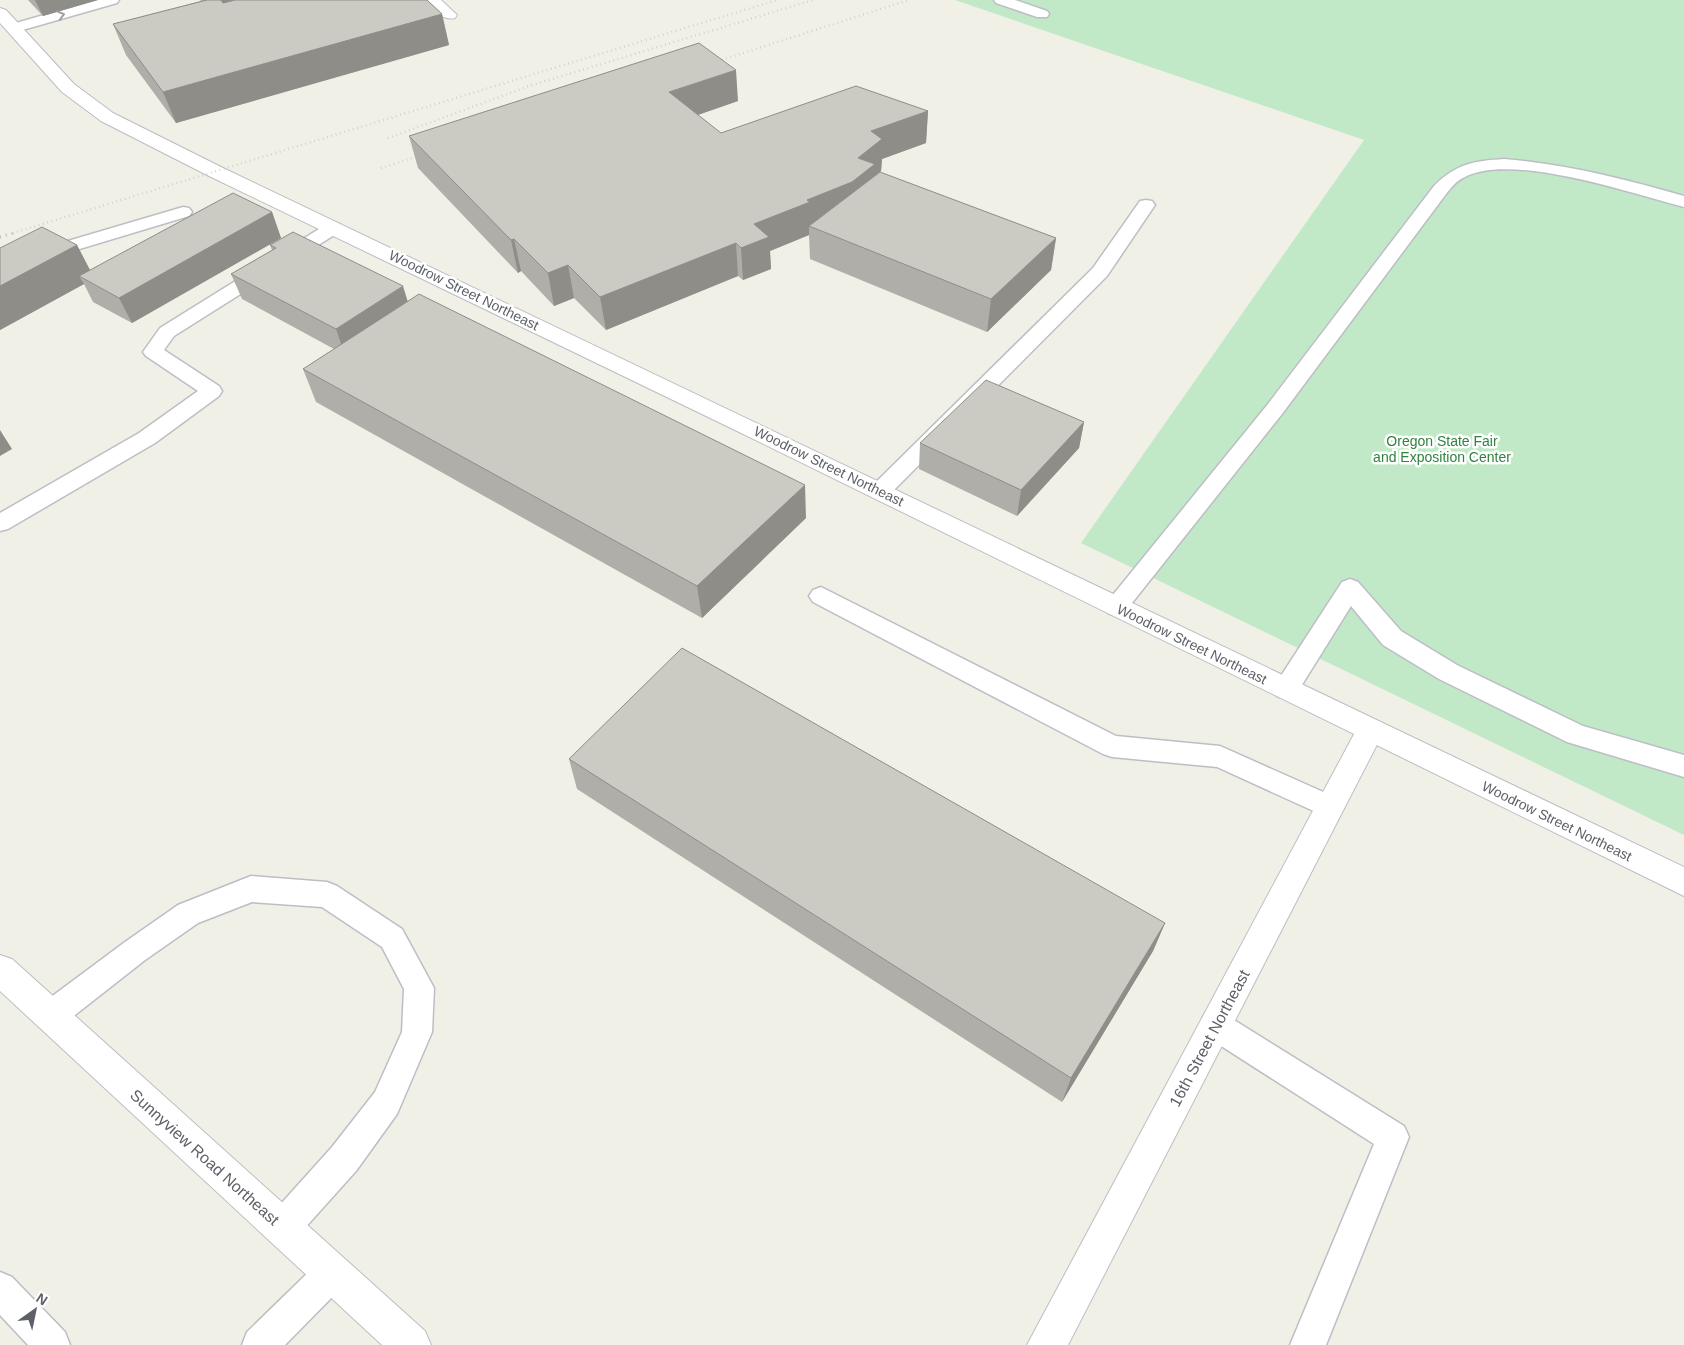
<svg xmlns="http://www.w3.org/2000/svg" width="1684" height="1345" viewBox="0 0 1684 1345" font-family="Arial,sans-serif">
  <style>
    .green { fill: #c1e9c7 }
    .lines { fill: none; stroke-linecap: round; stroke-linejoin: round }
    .lane-casing { stroke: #bdbec5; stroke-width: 3 }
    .street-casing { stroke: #bdbec5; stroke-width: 2 }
    .secondary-casing { stroke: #bbbdc4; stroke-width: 2 }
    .lane { fill: #fff; fill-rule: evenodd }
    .street { fill: #fff; fill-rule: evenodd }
    .secondary { fill: #fff; fill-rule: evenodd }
    .rail-far1 { stroke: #b9b9ba; stroke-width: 2.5; stroke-dasharray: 0.5 4; stroke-linecap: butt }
    .rail { stroke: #b9b9ba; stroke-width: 3; stroke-dasharray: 1 5; stroke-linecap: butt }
    .wall { fill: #afaea8 }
    .shaded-wall { fill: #8e8d88 }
    .building { fill: #cbcac3; stroke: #8e8d88 }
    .oneway { stroke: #9ea0a4 }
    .labels { text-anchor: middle; stroke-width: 5; stroke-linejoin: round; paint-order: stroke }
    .street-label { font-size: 14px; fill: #5d6067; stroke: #fff }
    .park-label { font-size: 14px; fill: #308341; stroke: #fff }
    .near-street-label { font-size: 16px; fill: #5d6067; stroke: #fff }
  </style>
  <rect width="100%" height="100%" fill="#f0f0e6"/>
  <!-- green -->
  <path class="green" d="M955 0H1684V835L1081 543 1364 140Z"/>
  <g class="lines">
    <defs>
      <path id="lane" d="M96 0H119L117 3 19 31H9L7 28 9 25Z
        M994 0H1015L1047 11 1049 14 1047 17H1037L996 3Z
        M1504 159C1566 164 1625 179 1684 196V207C1632 194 1510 151 1463 178 1456 181 1451 188 1446 194L1282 414 1124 613 1116 616 1108 613 1104 607 1108 601 1268 404 1434 186C1456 164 1473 161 1504 159Z
        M1146 200 1152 201 1155 205 1107 276 888 496 880 499 872 496 869 491 872 486 1093 268 1140 201Z
        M183 207 189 208 192 212 189 216 0 273V261Z
        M333 223 339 224 342 228 339 232 174 336 164 350 219 386 222 391 219 396 155 443 8 529 0 531V513L139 433 198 391 146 356 143 352 160 328 327 224Z
        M1350 579 1358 582 1401 631 1457 665 1583 726 1684 755V777L1567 742 1439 679 1383 645 1351 606 1295 696 1286 699 1277 696 1273 689 1277 682 1342 582Z
        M821 587 1116 736 1220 746 1339 799 1343 807 1339 815 1329 818 1217 767 1112 757 1103 754 813 602 809 596 813 590Z
        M251 876 327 882 337 886 402 929 434 988 432 1032 397 1114 356 1171 294 1240 282 1245 270 1240 265 1228 270 1216 332 1147 375 1092 402 1032 404 989 382 947 322 907 252 902 198 923 145 960 61 1026 50 1030 39 1026 35 1016 39 1006 125 942 178 905Z
        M1215 1011 1226 1015 1404 1126 1409 1137 1326 1345H1290L1374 1144 1204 1035 1200 1025 1204 1015Z
        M332 1256 344 1261 349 1273 344 1285 285 1345H242L247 1332 320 1261Z
        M0 1272 12 1277 65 1332 70 1345H28L0 1315Z"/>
      <path id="street" d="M423 0H441L457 15 455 18C443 21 430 10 423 0Z
        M1370 720 1380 723 1384 731 1068 1345H1027L1360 723Z"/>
      <path id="secondary" d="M0 8 6 10 74 84 113 113 221 167 1684 867V896L735 430 207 175 101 121 62 92 0 23Z
        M0 955 12 959 425 1331 431 1345H382L0 991Z"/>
    </defs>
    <!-- lane casing -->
    <use href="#lane" class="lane-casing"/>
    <!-- street casing -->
    <use href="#street" class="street-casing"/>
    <!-- secondary casing -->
    <use href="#secondary" class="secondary-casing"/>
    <!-- lane -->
    <use href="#lane" class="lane"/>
    <!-- street -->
    <use href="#street" class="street"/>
    <!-- secondary -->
    <use href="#secondary" class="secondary"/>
    <!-- rail-far1 -->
    <path class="rail-far1" d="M709 64 909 0
      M388 138 529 86 813 0
      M381 168 428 153
      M13 233 777 0"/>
    <!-- rail -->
    <path class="rail" d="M0 237 17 232"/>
  </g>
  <!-- wall -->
  <path class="wall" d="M28 0H98L43 16Z
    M200 0H427L442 14 449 45 176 123 126 55 113 24 201 1Z
    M738 101 697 115 721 133 928 111 926 143 882 159 881 171 878 173 1056 238 1051 270 987 332 810 259 809 235 770 251 771 269 743 280 738 276 606 330 574 298 554 306 521 271 518 273 418 168 409 136Z
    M272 212 281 238 132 323 93 302 84 284 0 330V248L77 245 90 270Z
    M270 245 407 302 806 518 702 618 316 402 303 369 334 349 242 299 231 274 272 250Z
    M1084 422 1079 448 1017 516 919 469 920 443Z
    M569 759 1165 923 1153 951 1062 1102 577 789Z"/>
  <!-- shaded-wall -->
  <path class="shaded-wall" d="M35 0H98L43 16Z
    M213 0H281L215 17Z
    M442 14 449 45 176 123 163 92Z
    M736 70 738 101 672 124 669 92Z
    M928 111 926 143 882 159 881 171 809 226V235L770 251 771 269 743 280 741 248 754 224 807 200 858 158 871 131Z
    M272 212 281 238 132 323 119 298Z
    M1056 238 1051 270 987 332 991 299Z
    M514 239 521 271 518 273 511 240Z
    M736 243 738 276 606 330 600 297Z
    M77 245 94 278 79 276 84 284 0 330V286Z
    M568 265 574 298 554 306 548 273Z
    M403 286 411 312 345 355 336 329Z
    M1084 422 1079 448 1017 516 1021 490Z
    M0 430 12 449 0 456Z
    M805 485 806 518 702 618 697 586Z
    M1165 923 1153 951 1062 1102 1071 1078Z"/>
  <!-- building -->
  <path class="building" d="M207 0H221L223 3 235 0H427L442 14 163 92 113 24Z
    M699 43 736 70 669 92 721 133 856 86 928 111 871 131 882 139 858 158 875 164 852 182 807 200 810 202 754 224 769 237 741 248 736 243 600 297 568 265 548 273 514 239 511 240 409 136Z
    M880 172 1056 238 991 299 809 226Z
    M233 193 272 212 119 298 79 276Z
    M42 227 77 245 0 286V248Z
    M293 232 403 286 336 329 231 274 276 248 270 245Z
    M419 294 805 485 697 586 303 369Z
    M986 380 1084 422 1021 490 920 443Z
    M682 648 1165 923 1071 1078 569 759Z"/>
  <!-- one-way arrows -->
  <defs><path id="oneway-chevron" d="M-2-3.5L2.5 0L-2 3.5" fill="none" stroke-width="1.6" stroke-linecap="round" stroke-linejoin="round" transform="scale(1.25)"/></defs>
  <use class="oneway" href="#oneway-chevron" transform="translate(61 15) rotate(-16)"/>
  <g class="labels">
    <!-- street labels -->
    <g class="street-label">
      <text transform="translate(464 290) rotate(26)" y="5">Woodrow Street Northeast</text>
      <text transform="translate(829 466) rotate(26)" y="5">Woodrow Street Northeast</text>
      <text transform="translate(1192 644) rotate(26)" y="5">Woodrow Street Northeast</text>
      <text transform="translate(1557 821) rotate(26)" y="5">Woodrow Street Northeast</text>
    </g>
    <!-- park labels -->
    <g class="park-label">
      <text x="1442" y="446">Oregon State Fair<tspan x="1442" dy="16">and Exposition Center</tspan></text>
    </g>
    <!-- near-street labels -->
    <g class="near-street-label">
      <text transform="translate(1209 1038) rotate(-62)" y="6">16th Street Northeast</text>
      <text transform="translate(205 1157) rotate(42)" y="6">Sunnyview Road Northeast</text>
    </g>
  </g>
  <!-- north arrow -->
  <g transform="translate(35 1310) rotate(33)" stroke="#ffffff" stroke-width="4" paint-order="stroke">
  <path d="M0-4L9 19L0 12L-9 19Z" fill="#5d6067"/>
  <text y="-8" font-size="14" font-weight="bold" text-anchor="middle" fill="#5d6067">N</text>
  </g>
</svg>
